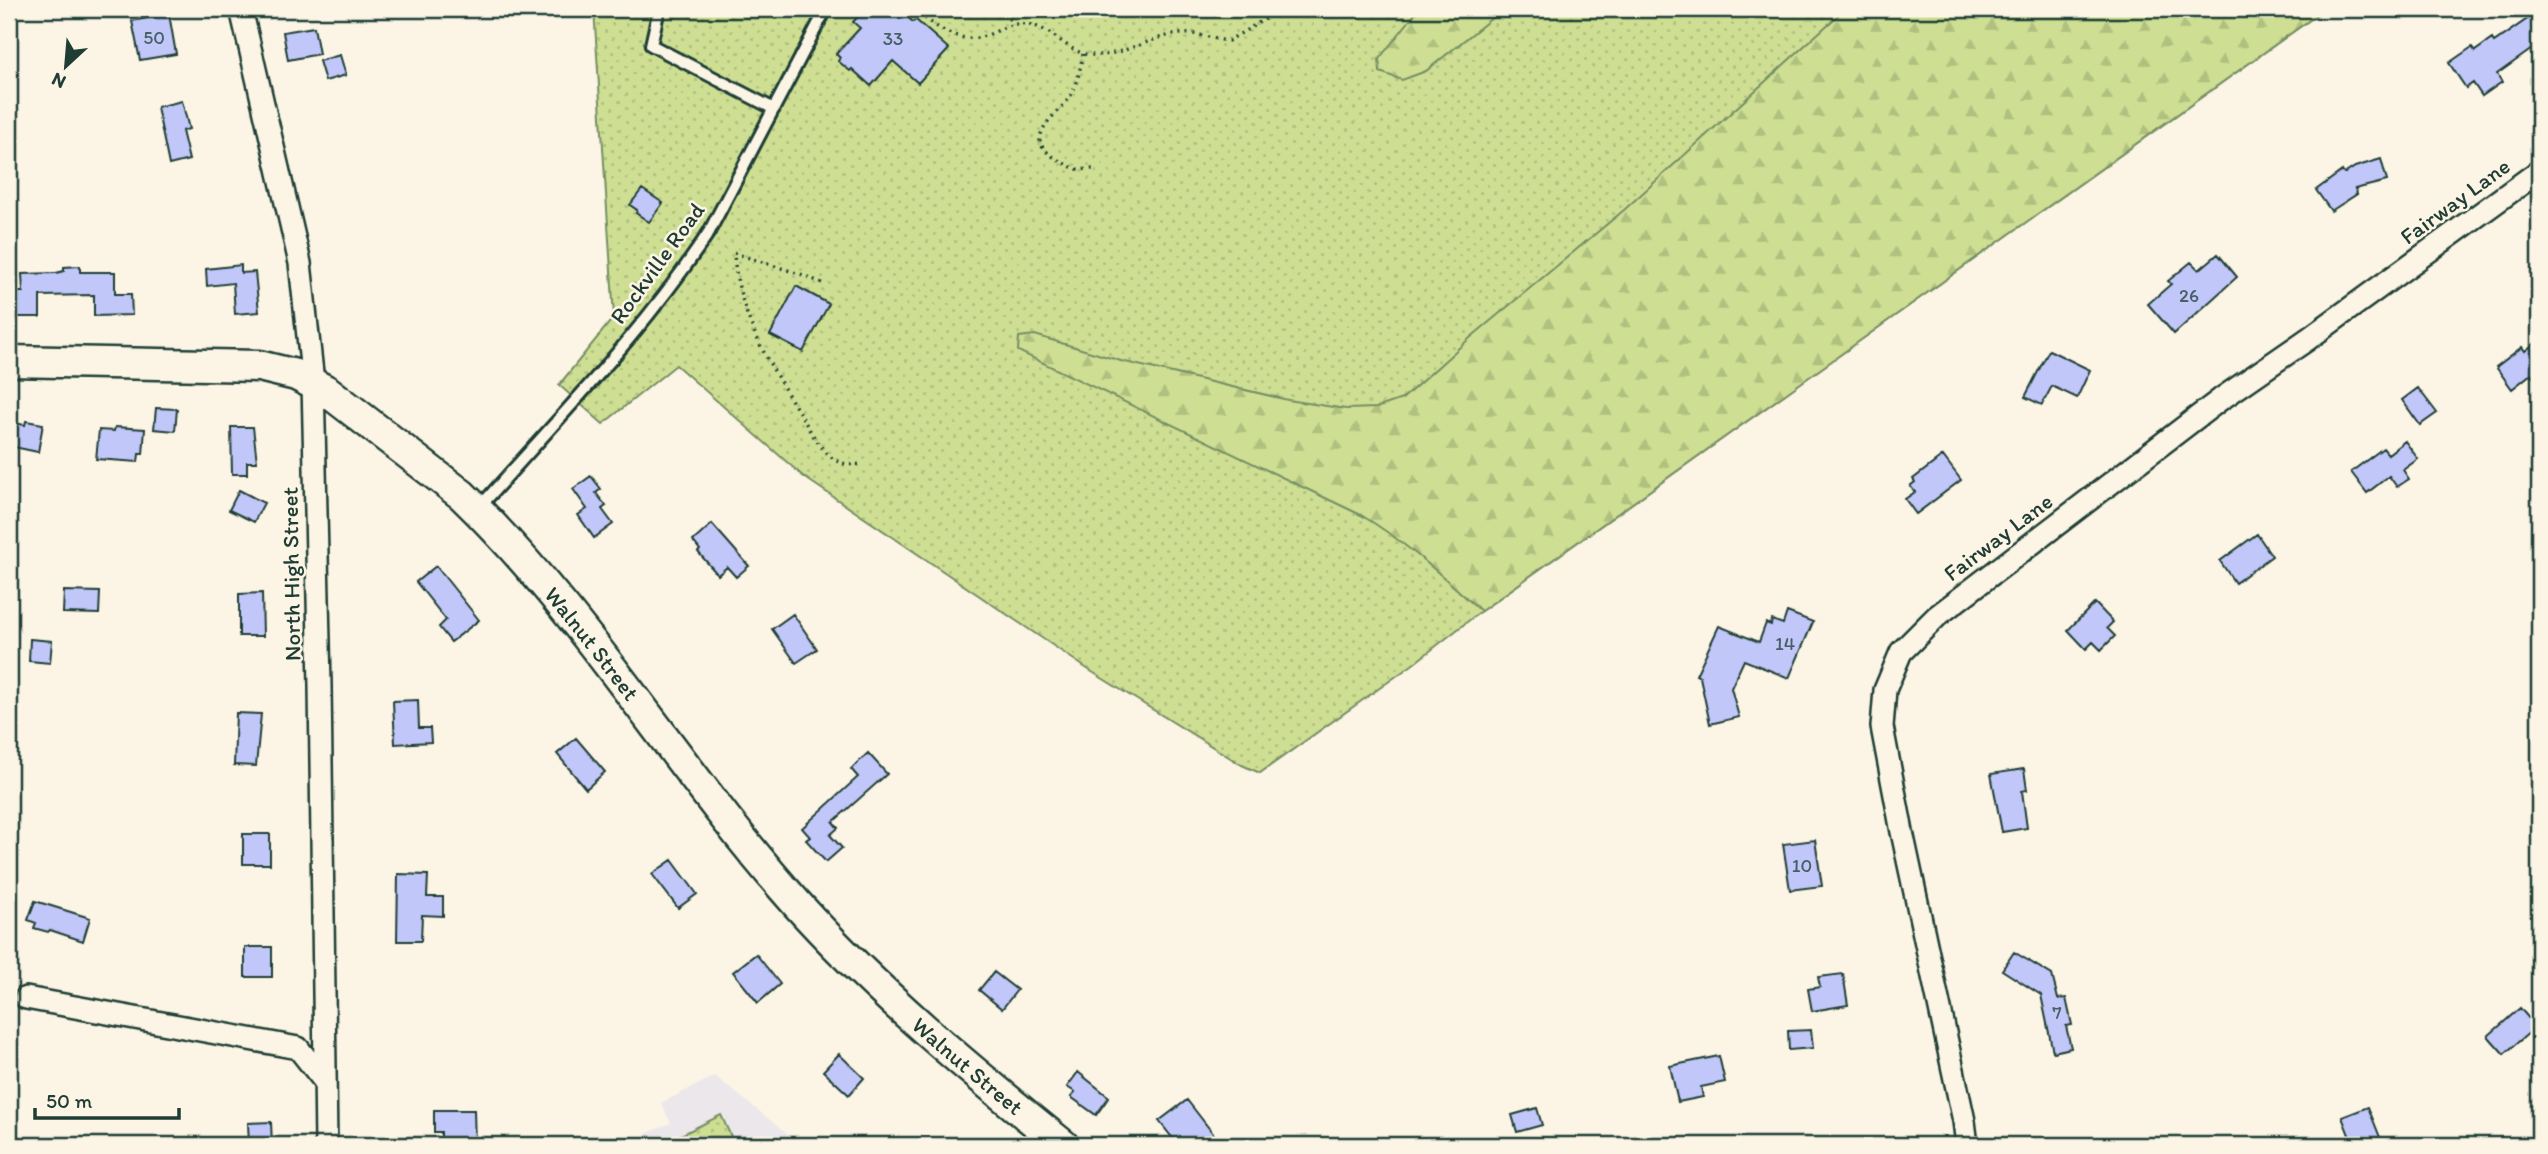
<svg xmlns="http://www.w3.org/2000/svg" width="2548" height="1154" viewBox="0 0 2548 1154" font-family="Itim,sans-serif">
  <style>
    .built { fill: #ebe7eb }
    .grass { fill: url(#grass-dots); stroke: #768e64; stroke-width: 2 }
    .forest { fill: url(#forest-firs); stroke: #768e64; stroke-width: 2 }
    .building { fill: #c2c7f9; stroke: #1f3d34; stroke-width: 2 }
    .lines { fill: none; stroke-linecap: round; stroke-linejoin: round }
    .lane-casing { stroke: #1f3d34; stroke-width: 16 }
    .street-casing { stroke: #1f3d34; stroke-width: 26 }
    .secondary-casing { stroke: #1f3d34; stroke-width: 35 }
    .path { stroke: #1f3d34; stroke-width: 3.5; stroke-dasharray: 2 5; stroke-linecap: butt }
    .lane { stroke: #fcf5e5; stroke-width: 10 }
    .street { stroke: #fcf5e5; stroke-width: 21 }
    .secondary { stroke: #fcf5e5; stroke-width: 30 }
    .labels { text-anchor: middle; stroke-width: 5; stroke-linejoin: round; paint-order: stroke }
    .number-label { font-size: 19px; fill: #486065 }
    .street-label { font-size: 23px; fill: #1f3d34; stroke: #fcf5e5 }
  </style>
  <defs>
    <pattern id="grass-dots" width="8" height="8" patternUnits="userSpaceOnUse" patternTransform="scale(1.75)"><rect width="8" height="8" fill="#cedf93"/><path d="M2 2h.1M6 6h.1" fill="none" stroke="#b0c07f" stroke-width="1.8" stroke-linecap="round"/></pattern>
    <pattern id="forest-firs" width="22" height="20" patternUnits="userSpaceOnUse" patternTransform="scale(1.75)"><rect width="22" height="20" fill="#cedf93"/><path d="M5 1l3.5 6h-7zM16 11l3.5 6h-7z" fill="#b0c07f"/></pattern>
  </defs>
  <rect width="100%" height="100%" fill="#fcf5e5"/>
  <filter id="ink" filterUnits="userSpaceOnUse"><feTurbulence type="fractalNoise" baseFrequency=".0143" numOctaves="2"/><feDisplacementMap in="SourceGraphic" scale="14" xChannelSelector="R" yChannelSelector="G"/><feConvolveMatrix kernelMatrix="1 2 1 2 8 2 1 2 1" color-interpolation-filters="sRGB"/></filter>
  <g filter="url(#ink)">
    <!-- built -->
    <path class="built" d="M715 1076 801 1145H620L671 1123 661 1103Z"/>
    <!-- grass -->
    <path class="grass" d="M594 9H2325L1481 611 1412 665 1260 773 1242 765 1089 670 804 477 676 365 603 424 559 385 614 317Z
      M721 1115 735 1145H661Z"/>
    <!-- forest -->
    <path class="forest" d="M1419 9H1503L1426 71 1402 80 1380 72 1379 59Z
      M1845 9H2325L1481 611C1442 576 1406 542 1361 515L1018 351 1019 337 1035 335 1121 361 1288 400 1346 409 1376 408 1402 399 1470 338 1624 210Z"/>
    <!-- building -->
    <path class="building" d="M865 9H898L913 22 916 20 949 49 918 83 893 61 871 86 852 69 850 71 838 61 840 58 836 54 860 28 853 22Z
      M2539 11V44L2497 74 2502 82 2482 96 2473 83 2466 88 2449 63 2472 47 2475 51 2492 39 2494 42Z
      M169 14 176 54 140 60 132 21Z
      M314 27 319 54 288 60 283 32Z
      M340 55 346 75 325 81 319 61Z
      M182 101 189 129 182 131 189 160 169 165 157 107Z
      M2381 159 2387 181 2355 189 2357 194 2331 211 2316 190 2342 171 2344 174 2355 167Z
      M642 189 663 203 649 222 636 213 637 210 630 205Z
      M2218 254 2237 277 2174 334 2148 304 2171 284 2168 281 2191 262 2199 270Z
      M241 265V273L255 272 259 312 235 314 233 283 207 286 206 269Z
      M80 266V272H115V294H131L132 315 94 316V295L40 296V317H15V314H9V292H23L22 274 56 273 64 271V267Z
      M796 286 829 304 803 352 770 335Z
      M2539 340V385L2531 374 2512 389 2496 367 2522 347 2525 351Z
      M2049 350 2090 370 2077 398 2052 386 2042 405 2025 397Z
      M2418 388 2437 413 2420 425 2402 400Z
      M156 408 177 409 175 431 154 429Z
      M26 421 43 424 38 452 9 446V422L25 425Z
      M115 427 145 429 143 454H139L138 462 96 459 99 430 114 431Z
      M231 427H253L257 462H247V474H232Z
      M2405 441 2418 459 2403 470 2409 479 2397 487 2389 476 2367 493 2351 472 2383 448 2388 454Z
      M1943 456 1961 480 1916 514 1905 499 1915 492 1910 486 1915 482 1913 479Z
      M591 476 601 489 596 493 606 506 602 509 613 524 594 538 578 515 587 509 573 489Z
      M239 490 264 503 254 522 229 510Z
      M712 524 749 566 736 577 727 567 718 575 698 552 700 550 693 541Z
      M2257 534 2272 556 2235 583 2220 561Z
      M436 566 479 620 451 642 439 627 446 620 416 582Z
      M64 591 100 592 99 614 63 613Z
      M262 593 263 636H239V594Z
      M2095 603 2113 622 2107 628 2115 636 2101 650 2093 642 2086 649 2068 630Z
      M1787 612 1813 622 1789 678 1744 660 1731 688 1739 717 1710 724 1700 677 1696 675 1719 626 1759 642 1766 623 1771 625 1772 620 1783 624Z
      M793 614 817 649 796 663 772 629Z
      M30 639 52 641 50 663 29 661Z
      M418 700 419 728H430L431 742 395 744 393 701Z
      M236 713 261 714 256 766 234 765Z
      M576 738 605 772 586 789 557 754Z
      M868 753 887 774 833 822 838 828 830 835 842 848 826 862 806 840 810 837 802 828 858 777 851 769Z
      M2024 769 2027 790 2022 791 2027 828 2002 832 1991 774Z
      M243 834H270V864H243Z
      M1815 840 1822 886 1790 890 1783 844Z
      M672 860 697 894 678 908 652 874Z
      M398 874 428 875 427 897H443V916L422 915 421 941H397Z
      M35 901 90 918 83 941 50 930 48 932 34 928 36 923 28 920Z
      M245 947H272V977H245Z
      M2014 952 2052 975 2058 999 2066 998 2072 1025 2066 1026 2071 1048 2053 1052 2041 995 2002 970Z
      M756 954 780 984 758 1003 733 972Z
      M994 972 1017 990 1002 1009 979 990Z
      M1843 974 1848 1005 1812 1011 1808 989 1820 987 1818 977Z
      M2520 1008 2536 1027 2504 1054 2488 1036Z
      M1811 1030 1813 1048 1789 1050 1788 1031Z
      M839 1054 864 1078 849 1095 823 1071Z
      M1719 1056 1725 1082 1701 1087 1703 1097 1678 1102 1670 1066Z
      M1078 1072 1109 1097 1096 1115 1071 1097 1075 1092 1067 1087Z
      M1187 1100 1222 1145H1178L1159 1121Z
      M2368 1107 2383 1145H2353L2342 1117Z
      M1537 1108 1542 1125 1517 1132 1512 1115Z
      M434 1110H474L475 1145H441V1132H434Z
      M271 1122 272 1145H249L248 1123Z"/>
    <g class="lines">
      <defs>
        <path id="lane" d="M659 9 651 45 774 109
          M478 509C557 419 643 333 709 232L826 9"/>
        <path id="street" d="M241 9 300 263 313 382 320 685 326 1145
          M26 998 298 1048 325 1082
          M1967 1145 1964 1121 1902 832 1882 727 1885 690 1901 652 1937 616 2221 399 2308 339 2539 171"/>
        <g id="secondary">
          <path id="s1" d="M9 361 259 366 296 375 327 391 462 495C588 617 680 773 797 904 877 993 970 1070 1063 1145"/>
        </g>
      </defs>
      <!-- lane casing -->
      <use href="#lane" class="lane-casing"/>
      <!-- street casing -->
      <use href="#street" class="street-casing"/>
      <!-- secondary casing -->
      <use href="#secondary" class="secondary-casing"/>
      <!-- path -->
      <path class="path" d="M914 9C935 27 961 47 990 34 1002 29 1012 22 1026 24 1052 27 1068 54 1092 55 1122 57 1151 36 1180 34 1197 32 1212 39 1228 41L1282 9
        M1006 12 1012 25
        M1083 54C1080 68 1078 83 1071 95 1062 110 1041 122 1040 140 1039 151 1067 166 1077 169 1082 170 1088 169 1093 169
        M822 283 803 275 734 253C737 313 771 368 802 417 811 432 821 451 835 460 844 465 852 465 862 464"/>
      <!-- lane -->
      <use href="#lane" class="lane"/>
      <!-- street -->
      <use href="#street" class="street"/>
      <!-- secondary -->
      <use href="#secondary" class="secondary"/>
    </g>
  </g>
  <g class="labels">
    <!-- number labels -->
    <g class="number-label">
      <text x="154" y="44">50</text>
      <text x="893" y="45">33</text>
      <text x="2189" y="302">26</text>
      <text x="1785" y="650">14</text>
      <text x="1802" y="872">10</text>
      <text x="2057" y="1019">7</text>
    </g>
    <!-- street labels -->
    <g class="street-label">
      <text transform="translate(2455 201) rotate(-36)" y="8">Fairway Lane</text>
      <text transform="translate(657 263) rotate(-54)" y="8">Rockville Road</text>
      <text transform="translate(1998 537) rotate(-37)" y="8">Fairway Lane</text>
      <text transform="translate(291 574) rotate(-91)" y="8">North High Street</text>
      <text dy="8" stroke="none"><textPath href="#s1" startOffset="691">Walnut Street</textPath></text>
      <text dy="8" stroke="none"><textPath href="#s1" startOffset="1258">Walnut Street</textPath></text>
    </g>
  </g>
  <!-- margin -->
  <rect width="2548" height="1154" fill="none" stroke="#fcf5e5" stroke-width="35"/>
  <rect x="18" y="18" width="2513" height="1119" fill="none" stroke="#1f3d34" stroke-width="2.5" filter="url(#ink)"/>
  <!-- north arrow -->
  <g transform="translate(66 66) rotate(206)" stroke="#fcf5e5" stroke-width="5" paint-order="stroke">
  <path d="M0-5L12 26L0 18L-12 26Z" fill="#1f3d34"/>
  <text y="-10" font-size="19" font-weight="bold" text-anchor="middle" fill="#1f3d34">N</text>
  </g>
  <!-- scale -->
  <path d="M35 1108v10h144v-10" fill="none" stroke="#1f3d34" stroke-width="3.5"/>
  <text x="46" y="1108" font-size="21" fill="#1f3d34" stroke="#fcf5e5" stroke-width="5" paint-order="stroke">50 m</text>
</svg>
